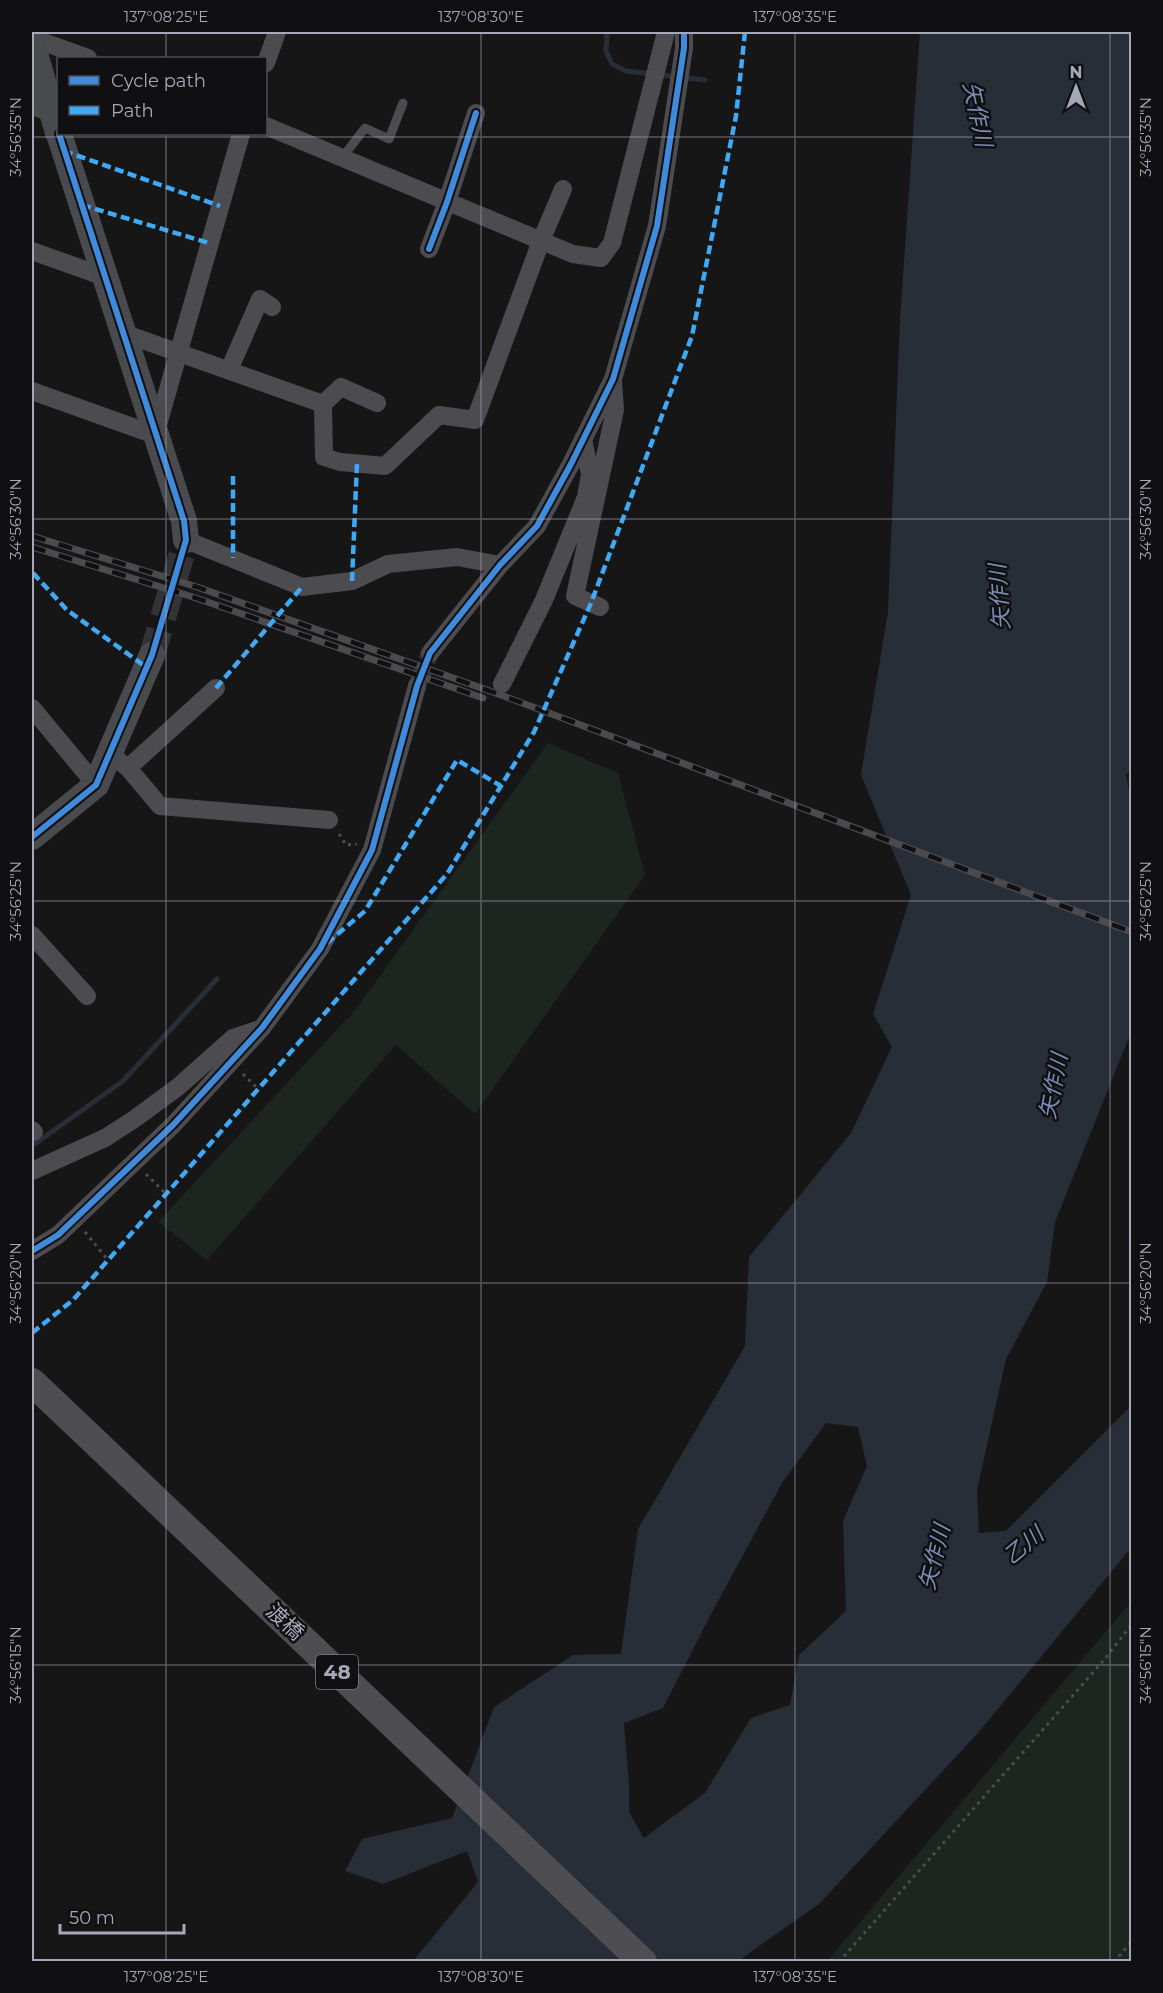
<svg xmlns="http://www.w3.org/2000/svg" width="1163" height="1993" viewBox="0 0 1163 1993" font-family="Montserrat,'Noto Sans JP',sans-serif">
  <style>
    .green { fill: #1d2520 }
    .water { fill: #282e38; fill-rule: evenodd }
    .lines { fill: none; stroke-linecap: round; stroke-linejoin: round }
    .stream { stroke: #282e38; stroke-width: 5 }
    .street-tunnel { stroke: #333336; stroke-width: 18; stroke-dasharray: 18 9; stroke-linecap: butt }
    .secondary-tunnel { stroke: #333336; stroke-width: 26; stroke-dasharray: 26 13; stroke-linecap: butt }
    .path { stroke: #4c4c52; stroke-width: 3; stroke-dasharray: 3 4.5; stroke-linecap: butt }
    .lane { stroke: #4c4b50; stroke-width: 9 }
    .street { stroke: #4c4b50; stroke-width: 18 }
    .secondary { stroke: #494a4e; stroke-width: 26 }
    .primary { stroke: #4d4d52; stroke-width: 28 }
    .rail-casing { stroke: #4b4b4f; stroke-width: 7 }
    .rail { stroke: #101012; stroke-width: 4.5; stroke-dasharray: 14; stroke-linecap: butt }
    .quiet { stroke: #3fa9f5; stroke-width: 4.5; stroke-dasharray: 9 4.5; stroke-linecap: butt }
    .cycleway-casing { stroke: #101012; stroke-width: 10 }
    .cycleway { stroke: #408adc; stroke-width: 6 }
    .ticks { fill: none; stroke: #a6a7b8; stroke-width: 1.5; stroke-opacity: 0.45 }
    .labels { text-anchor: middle; stroke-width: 5; stroke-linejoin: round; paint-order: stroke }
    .shield { fill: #101012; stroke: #797a86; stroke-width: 1.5 }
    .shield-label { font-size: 20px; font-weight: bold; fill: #a6a7b8 }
    .street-label { font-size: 21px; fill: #a6a7b8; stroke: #101012 }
    .water-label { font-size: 22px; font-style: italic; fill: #7b8db5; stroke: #101012 }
    .neatline { fill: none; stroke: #a6a7b8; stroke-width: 2 }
    .ticks-label { font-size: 15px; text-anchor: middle; fill: #a6a7b8 }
  </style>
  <rect width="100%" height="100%" fill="#161616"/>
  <!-- green -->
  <path class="green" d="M548 743 618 773 645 875 475 1114 396 1045 207 1260 158 1222 356 1009Z
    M1131 1602V1961H827Z"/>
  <!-- water -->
  <path class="water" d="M920 32H1131L1132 768 1126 775 1132 807 1131 1032 1055 1222 1047 1282 1006 1359 977 1490 979 1533 1006 1531 1131 1406V1548L977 1734 819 1904 738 1961H413L478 1882 467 1851 383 1884 345 1871 362 1839 452 1818 494 1707 573 1655 621 1654 638 1529 745 1346 749 1257 851 1133 892 1047 873 1014 911 895 861 775 888 612 900 320ZM826 1423 858 1427 867 1466 843 1521 846 1611 799 1655 790 1705 751 1718 705 1793 644 1838 629 1812V1783L624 1723 663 1708 710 1616 782 1483Z"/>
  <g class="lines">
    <!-- stream -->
    <path class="stream" d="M607 32 606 51 612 64 626 71 705 80
      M32 1146 123 1081 217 979"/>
    <!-- street-tunnel -->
    <path class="street-tunnel" d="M417 686 430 653"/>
    <!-- secondary-tunnel -->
    <path class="secondary-tunnel" d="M152 655 186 540"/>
    <!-- path -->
    <path class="path" d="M339 834 346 845 357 844
      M243 1074 258 1089
      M146 1174 166 1194
      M85 1232 108 1260
      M839 1962 1104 1660 1132 1624
      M1114 1962 1132 1941"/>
    <!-- lane -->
    <path class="lane" d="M342 158 365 128 389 139 403 103"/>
    <!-- street -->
    <path class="street" d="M32 38 88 58
      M266 63 277 32
      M32 106 52 113
      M266 126 573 254 601 258 612 243 666 32
      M429 249 447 202 476 113
      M32 251 105 277
      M123 333 323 404
      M229 370 260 299 272 307
      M32 391 155 435 241 134
      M377 403 341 387 323 404 324 457 340 462 385 466 439 415 475 420 541 241 563 189
      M186 540 302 587 352 581 388 564 457 557 500 565
      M600 607 575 596 615 410 613 381
      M430 653 500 565 537 526 571 464 613 379 657 226 684 48V32
      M502 684 544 600 586 497 590 474 583 439
      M32 708 96 785
      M110 754 128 768 160 806 329 820
      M128 768 216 688
      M32 935 87 996
      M32 1130 34 1132
      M32 1171 105 1138 133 1120 178 1087 233 1038 260 1029
      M32 1251 58 1235 173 1125 262 1028 320 949 372 850 417 686"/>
    <!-- secondary -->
    <path class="secondary" d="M32 43 58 133
      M59 134 184 521 186 540
      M32 837 96 785 152 655"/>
    <!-- primary -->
    <path class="primary" d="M32 1382 643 1962"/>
    <defs>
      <path id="rail" d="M32 536 197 587 501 695 1132 932
        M32 547 196 598 483 698"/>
    </defs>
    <!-- rail casing -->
    <use href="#rail" class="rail-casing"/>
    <!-- rail -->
    <use href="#rail" class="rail"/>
    <!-- quiet -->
    <path class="quiet" d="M64 151 220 206
      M82 205 209 243
      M233 476V558
      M33 573 67 610 146 667
      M352 581 357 463
      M216 688 302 587
      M327 943 365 911 457 760 501 786
      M32 1333 73 1300 447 874 534 732 591 603 692 336 736 116 745 32"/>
    <defs>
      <path id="cycleway" d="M429 249 447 202 476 113
        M32 837 96 785 152 655 186 540 184 521 59 134
        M32 1251 58 1235 173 1125 262 1028 320 949 372 850 417 686 430 653 500 565 537 526 571 464 613 379 657 226 684 48V32"/>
    </defs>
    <!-- cycleway casing -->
    <use href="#cycleway" class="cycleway-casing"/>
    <!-- cycleway -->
    <use href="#cycleway" class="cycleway"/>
  </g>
  <!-- ticks -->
  <path class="ticks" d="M166 32V58M481 32V1962M795 32V1962M1110 32V1962M166 134V1962M32 137H1132M32 519H1132M32 901H1132M32 1283H1132M32 1665H1132"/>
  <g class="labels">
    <!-- shield labels -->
    <rect class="shield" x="316" y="1655" width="42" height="34" rx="4.5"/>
    <g class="shield-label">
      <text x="337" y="1679">48</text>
    </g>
    <!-- street labels -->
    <g class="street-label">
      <text transform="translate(285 1622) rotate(43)" y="7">渡橋</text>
    </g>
    <!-- water labels -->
    <g class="water-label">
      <text transform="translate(978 114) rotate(78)" y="8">矢作川</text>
      <text transform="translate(999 597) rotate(-94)" y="8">矢作川</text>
      <text transform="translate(1053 1086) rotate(-79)" y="8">矢作川</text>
      <text transform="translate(1023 1545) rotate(-40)" y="8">乙川</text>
      <text transform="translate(934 1557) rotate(-76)" y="8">矢作川</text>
    </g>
  </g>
  <!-- border -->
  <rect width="1163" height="1993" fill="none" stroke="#101012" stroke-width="66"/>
  <!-- legend -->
  <rect x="57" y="57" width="210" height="78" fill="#101012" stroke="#4c4c54" stroke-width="1.5"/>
  <rect x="69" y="76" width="30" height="9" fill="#408adc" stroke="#4c4c54" stroke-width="1.5"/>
  <text x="111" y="87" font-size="18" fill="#a6a7b8">Cycle path</text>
  <rect x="69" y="106" width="30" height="9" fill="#3fa9f5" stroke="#4c4c54" stroke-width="1.5"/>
  <text x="111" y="117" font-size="18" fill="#a6a7b8">Path</text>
  <!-- north arrow -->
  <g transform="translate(1076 87)" stroke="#101012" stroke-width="4.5" paint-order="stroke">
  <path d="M0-4.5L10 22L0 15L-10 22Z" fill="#a6a7b8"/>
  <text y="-9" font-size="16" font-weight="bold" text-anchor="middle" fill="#a6a7b8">N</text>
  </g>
  <!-- scale -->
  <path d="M60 1924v9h124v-9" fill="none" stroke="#a6a7b8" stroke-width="3"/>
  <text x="69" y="1924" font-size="18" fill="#a6a7b8" stroke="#101012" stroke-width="4.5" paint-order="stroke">50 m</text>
  <rect x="33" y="33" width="1097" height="1927" class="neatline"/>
  <g class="ticks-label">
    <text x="166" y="22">137°08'25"E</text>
    <text x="481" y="22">137°08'30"E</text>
    <text x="795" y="22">137°08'35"E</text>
    <text transform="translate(16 137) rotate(-90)" y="5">34°56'35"N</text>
    <text transform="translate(1146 137) rotate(-90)" y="5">34°56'35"N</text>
    <text transform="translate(16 519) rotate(-90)" y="5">34°56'30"N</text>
    <text transform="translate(1146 519) rotate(-90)" y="5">34°56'30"N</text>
    <text transform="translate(16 901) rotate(-90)" y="5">34°56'25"N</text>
    <text transform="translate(1146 901) rotate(-90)" y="5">34°56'25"N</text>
    <text transform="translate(16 1283) rotate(-90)" y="5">34°56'20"N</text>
    <text transform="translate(1146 1283) rotate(-90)" y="5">34°56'20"N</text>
    <text transform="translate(16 1665) rotate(-90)" y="5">34°56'15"N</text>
    <text transform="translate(1146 1665) rotate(-90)" y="5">34°56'15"N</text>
    <text x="166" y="1982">137°08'25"E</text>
    <text x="481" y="1982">137°08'30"E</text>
    <text x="795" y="1982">137°08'35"E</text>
  </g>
</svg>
